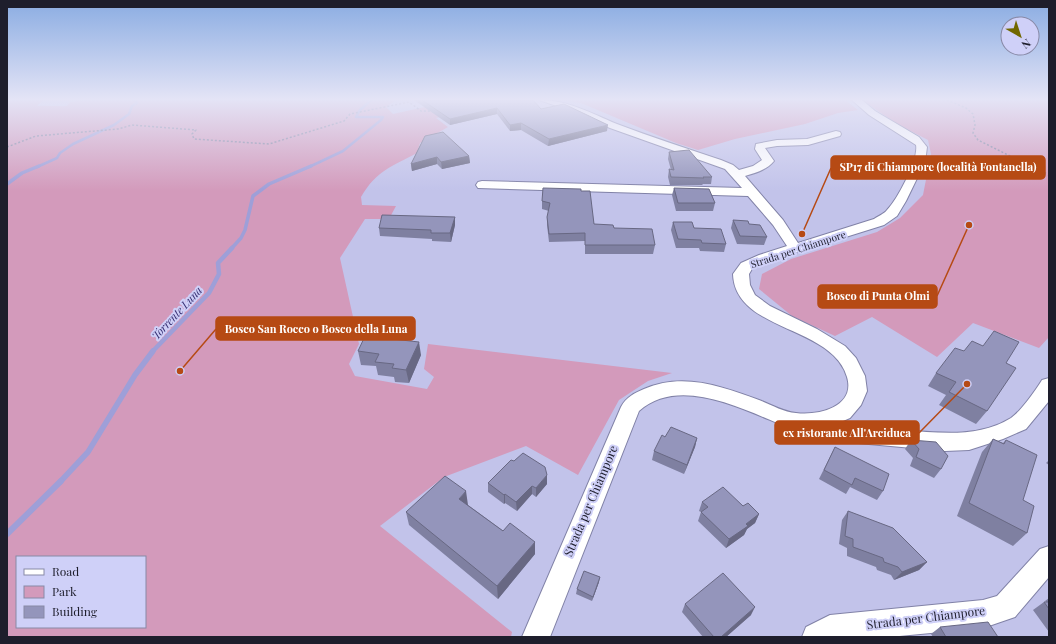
<svg xmlns="http://www.w3.org/2000/svg" width="1056" height="644" viewBox="0 0 1056 644" font-family="'Playfair Display',serif">
  <style>
    .green { fill: #d39abb; fill-rule: evenodd }
    .lines { fill: none; stroke-linecap: round; stroke-linejoin: round }
    .stream-far4 { stroke: #9e9fd8; stroke-width: 2.5 }
    .stream-far3 { stroke: #9e9fd8; stroke-width: 3.5 }
    .stream-far2 { stroke: #9e9fd8; stroke-width: 4.5 }
    .stream-far1 { stroke: #9e9fd8; stroke-width: 5.5 }
    .stream { stroke: #9e9fd8; stroke-width: 6 }
    .minor-casing { stroke: #8182a7; stroke-width: 2 }
    .path-far1 { stroke: #7f809d; stroke-width: 1.5; stroke-dasharray: 2 2; stroke-linecap: butt }
    .path { stroke: #7f809d; stroke-width: 2; stroke-dasharray: 2.5 2.5; stroke-linecap: butt }
    .minor { fill: #fff; fill-rule: evenodd }
    .wall { fill: #7f80a1 }
    .shaded-wall { fill: #686883 }
    .building { fill: #9495bb; stroke: #686883 }
    .labels { text-anchor: middle; stroke-width: 4; stroke-linejoin: round; paint-order: stroke }
    .street-label { font-size: 10px; fill: #1e1e2c; stroke: #cfd0f8 }
    .water-label { font-size: 11px; font-style: italic; fill: #352d71; stroke: #cfd0f8 }
    .near-street-label { font-size: 12px; fill: #1e1e2c; stroke: #cfd0f8 }
    .leader { fill: none; stroke: #b64a14; stroke-width: 1.5 }
    .callout-dot { fill: #b64a14; stroke: #cfd0f8; stroke-width: 1.5 }
    .callout { fill: #b64a14; stroke: #b64a14; stroke-width: 1.5 }
    .callout-label { font-size: 11px; text-anchor: middle; font-weight: bold; fill: #fff }
  </style>
  <rect width="100%" height="100%" fill="#c2c3ea"/>
  <!-- green -->
  <path class="green" d="M7 100H43L37 106C47 105 57 107 67 106L70 102 84 100H396L386 107 393 114 429 106 469 110 436 118 448 127 420 143 417 153C391 167 377 170 361 197L362 205 396 206 389 219H365L340 258 359 344 349 364 355 376 427 389 434 377 424 369 428 344 672 373 648 381 619 400 578 475 526 446 444 477 380 526 512 632 511 637H7ZM17 557H145V627H17Z
    M565 100H845L858 110 838 113 805 124 735 139 698 150 676 143 581 103Z
    M862 100H1049V337L1039 348 973 323 937 357 872 317 835 336 792 316 759 289 762 274 791 259 877 232 900 218 923 195 931 154 928 140 897 124Z"/>
  <g class="lines">
    <!-- stream-far4 -->
    <path class="stream-far4" d="M37 167 57 158 60 153 73 144 114 125 129 114 132 106 137 103 135 100
      M309 167 343 151 381 120 383 117H356L360 110 371 100"/>
    <!-- stream-far3 -->
    <path class="stream-far3" d="M7 184 22 173 39 166
      M231 249 241 238 245 230 253 196 269 184 311 166"/>
    <!-- stream-far2 -->
    <path class="stream-far2" d="M152 352 209 293 219 274 218 263 232 248"/>
    <!-- stream-far1 -->
    <path class="stream-far1" d="M60 482 88 452 135 375 153 351"/>
    <!-- stream -->
    <path class="stream" d="M7 534 61 481"/>
    <defs>
      <path id="minor" d="M539 100C569 100 590 113 617 124 651 137 686 148 721 160L733 165 739 170 753 166 762 160 755 149 756 144 777 140 807 139 836 131 840 132 841 134 840 136 808 145 777 146 765 148 774 161C767 170 755 173 745 176L783 220 798 243 874 219C878 216 884 214 887 210 897 200 919 159 916 145L869 115 852 100H862L875 111 919 137 927 147 925 162 906 201 897 216 884 225 769 261 752 269 749 274 750 285 755 295 770 306 817 329 845 346 856 358 865 376 867 391 861 405 850 418 836 424C859 427 881 428 904 430 939 433 979 438 1011 418 1020 412 1036 390 1042 380L1049 378V401L1026 429 1003 439 969 450 945 451 858 443 831 439 806 429H794L787 427C744 410 680 375 639 411L550 637H522L621 407C626 397 635 393 644 389 682 372 722 386 759 400 770 404 783 412 796 413 818 416 856 407 847 377 832 325 735 332 733 274L741 263 759 255 787 246 773 225 748 196 478 188 476 185 478 182 482 181 742 188 725 169 610 128 572 111Z
        M1049 546V577L1015 617 983 628 889 637H802L806 627 830 615 983 600 997 596 1040 549Z"/>
    </defs>
    <!-- minor casing -->
    <use href="#minor" class="minor-casing"/>
    <!-- path-far1 -->
    <path class="path-far1" d="M947 100 966 108 973 114 975 125 973 133 978 140 1032 167
      M7 147 36 136 118 129 132 125 196 130 192 134 194 139 269 144 344 121 350 114 409 102 421 111H432"/>
    <!-- path -->
    <path class="path" d="M1030 166 1049 175"/>
    <!-- minor -->
    <use href="#minor" class="minor"/>
  </g>
  <!-- wall -->
  <path class="wall" d="M414 100H533L541 109 607 131 548 146 521 130 510 131 497 114 450 125Z
    M425 136 469 156 470 163 442 169 437 164 412 171 411 164Z
    M669 152 712 177 711 184H703L702 185H670L668 177 669 169 671 170 668 159Z
    M674 188 715 203 713 211H676L672 195Z
    M581 191 594 224 614 228 655 245 653 254H585V241L549 242 547 225V217L549 211 542 209V201Z
    M455 217V225L451 242 432 241V239L380 236 379 228Z
    M733 220 749 224 767 237 764 245 737 244 731 228Z
    M673 222 726 244 724 252 700 251 699 248H676L671 230Z
    M386 338 421 355 409 383 395 382 394 377 378 375 376 366 361 365 358 351Z
    M964 351 1006 363 987 411 976 424 939 405 946 395 928 386 936 373Z
    M665 437 697 438 695 447 684 474 652 460 654 451Z
    M993 439 1003 443 1006 440 1023 500 1027 533 1013 546 957 516 982 452Z
    M911 440 941 469 934 478 910 466 913 458 905 449Z
    M835 447 883 491 877 500 850 487 846 494 819 479Z
    M1049 460V465L1046 463Z
    M488 483 547 484 536 497 532 494 517 511 505 503 504 504 488 492Z
    M702 502 743 506 759 514 755 523 747 529 744 535 726 548 698 521 701 512 699 511Z
    M468 505 535 554 498 599 409 525 406 512Z
    M848 511 927 562 919 570 894 580 891 575 877 570 876 567 847 556V548L839 544 842 520Z
    M599 582 592 601 576 594 577 589Z
    M1049 598V632L1033 610 1044 602H1046L1045 601Z
    M685 604 751 615 726 637H703L682 612Z
    M940 627 998 637H933L931 634Z"/>
  <!-- shaded-wall -->
  <path class="shaded-wall" d="M497 108V114L450 125V119Z
    M521 123V130L510 131V125Z
    M608 125 607 131 548 146 549 139Z
    M469 156 470 163 442 169 441 162Z
    M437 157V164L412 171 411 164Z
    M455 217V225L451 242 450 233Z
    M419 342 421 355 409 383 406 370Z
    M697 438 695 447 684 474 687 465Z
    M547 475V484L536 497V488Z
    M532 486V494L517 511 516 502Z
    M466 491 468 505 461 512 459 499Z
    M505 494V503L504 504V495Z
    M759 514 755 523 747 529 744 535 726 548 729 539 746 524Z
    M535 542V554L498 599 497 586Z
    M927 562 919 570 894 580 902 572Z
    M600 577 599 582 592 601 593 597Z
    M755 607 751 615 726 637H721Z"/>
  <!-- building -->
  <path class="building" d="M422 100H533L541 109 564 104 608 125 549 139 521 123 510 125 497 108 450 119Z
    M443 132 469 156 441 162 437 157 411 164 425 136Z
    M689 150 712 177H703L704 178 671 177 669 169 674 170 669 152Z
    M543 188 581 189V191H590L594 224 613 225 614 228 652 229 655 245H585V233L549 234 547 217 550 203 542 201Z
    M674 188 709 189 715 203H678Z
    M382 215 455 217 450 233H431V230L379 228Z
    M733 220 748 221 749 224 760 225 767 237 740 236Z
    M673 222H692L694 228 721 229 726 244 702 243 701 240 678 239Z
    M994 331 1019 342 1006 363 1016 368 987 411 949 392 956 382 936 373 955 348 964 351 972 341 983 346Z
    M366 334 385 335 384 338 419 342 406 370 392 368 394 364 375 362 379 354 358 351Z
    M671 427 697 438 687 465 654 451 662 435 665 437Z
    M993 439 1004 444 1006 440 1037 455 1023 500 1034 506 1027 533 969 503Z
    M911 440 936 442 948 456 941 469 916 457 919 449Z
    M835 447 889 474 883 491 855 478 852 485 824 470Z
    M523 453 545 467 547 475 536 488 532 486 516 502 505 494 504 495 488 483 511 460 514 461Z
    M445 476 466 491 459 499 503 531 510 523 535 542 497 586 406 512Z
    M723 487 743 506 748 503 759 514 746 524 748 526 729 539 701 512 708 507 702 502Z
    M848 511 893 528 927 562 902 572 898 567 884 562 883 558 853 547V539L845 536Z
    M584 571 600 577 593 597 577 589Z
    M723 573 755 607 721 637H714L685 604Z
    M1044 602H1049V609Z
    M988 622 998 637H946L940 627Z"/>
  <!-- sky -->
  <linearGradient id="sky" x2="0" y2="1"><stop stop-color="#8aace2"/><stop offset="0.52" stop-color="#e4e4f6"/><stop offset="1" stop-color="#e4e4f6" stop-opacity="0"/></linearGradient>
  <rect width="1056" height="191" fill="url(#sky)"/>
  <g class="labels">
    <!-- street labels -->
    <g class="street-label">
      <text transform="translate(798 249) rotate(-18)" y="4">Strada per Chiampore</text>
    </g>
    <!-- water labels -->
    <g class="water-label">
      <text transform="translate(177 313) rotate(-47)" y="4">Torrente Luna</text>
    </g>
    <!-- near-street labels -->
    <g class="near-street-label">
      <text transform="translate(591 501) rotate(-67)" y="4">Strada per Chiampore</text>
      <text transform="translate(926 618) rotate(-7)" y="4">Strada per Chiampore</text>
    </g>
  </g>
  <!-- callouts -->
  <path class="leader" d="M802 234L831 168M969 225L937 296M180 371L216 329M967 384L919 433"/>
  <g class="callout-dot">
    <circle cx="802" cy="234" r="4"/>
    <circle cx="969" cy="225" r="4"/>
    <circle cx="180" cy="371" r="4"/>
    <circle cx="967" cy="384" r="4"/>
  </g>
  <g class="callout">
    <rect x="831" y="156" width="214" height="23" rx="4"/>
    <rect x="818" y="285" width="119" height="23" rx="4"/>
    <rect x="216" y="317" width="199" height="23" rx="4"/>
    <rect x="775" y="421" width="144" height="23" rx="4"/>
  </g>
  <g class="callout-label">
    <text x="938" y="171">SP17 di Chiampore (località Fontanella)</text>
    <text x="878" y="300">Bosco di Punta Olmi</text>
    <text x="316" y="333">Bosco San Rocco o Bosco della Luna</text>
    <text x="847" y="437">ex ristorante All'Arciduca</text>
  </g>
  <!-- border -->
  <rect width="1056" height="644" fill="none" stroke="#1e1e2c" stroke-width="16"/>
  <!-- legend -->
  <rect x="16" y="556" width="130" height="72" fill="#cfd0f8" stroke="#8889a6"/>
  <rect x="24" y="569" width="20" height="6" fill="#ffffff" stroke="#8889a6"/>
  <text x="52" y="576" font-size="12" fill="#1e1e2c">Road</text>
  <rect x="24" y="586" width="20" height="12" fill="#d39abb" stroke="#8889a6"/>
  <text x="52" y="596" font-size="12" fill="#1e1e2c">Park</text>
  <rect x="24" y="606" width="20" height="12" fill="#9495bb" stroke="#8889a6"/>
  <text x="52" y="616" font-size="12" fill="#1e1e2c">Building</text>
  <!-- north arrow -->
  <g transform="translate(1020 36) rotate(141)"><circle r="19" fill="#cfd0f8" stroke="#8889a6"/>
  <path d="M0-3L7 15L0 10L-7 15Z" fill="#716800"/>
  <text y="-6" font-size="11" font-weight="bold" text-anchor="middle" fill="#1e1e2c">N</text>
  </g>
</svg>
